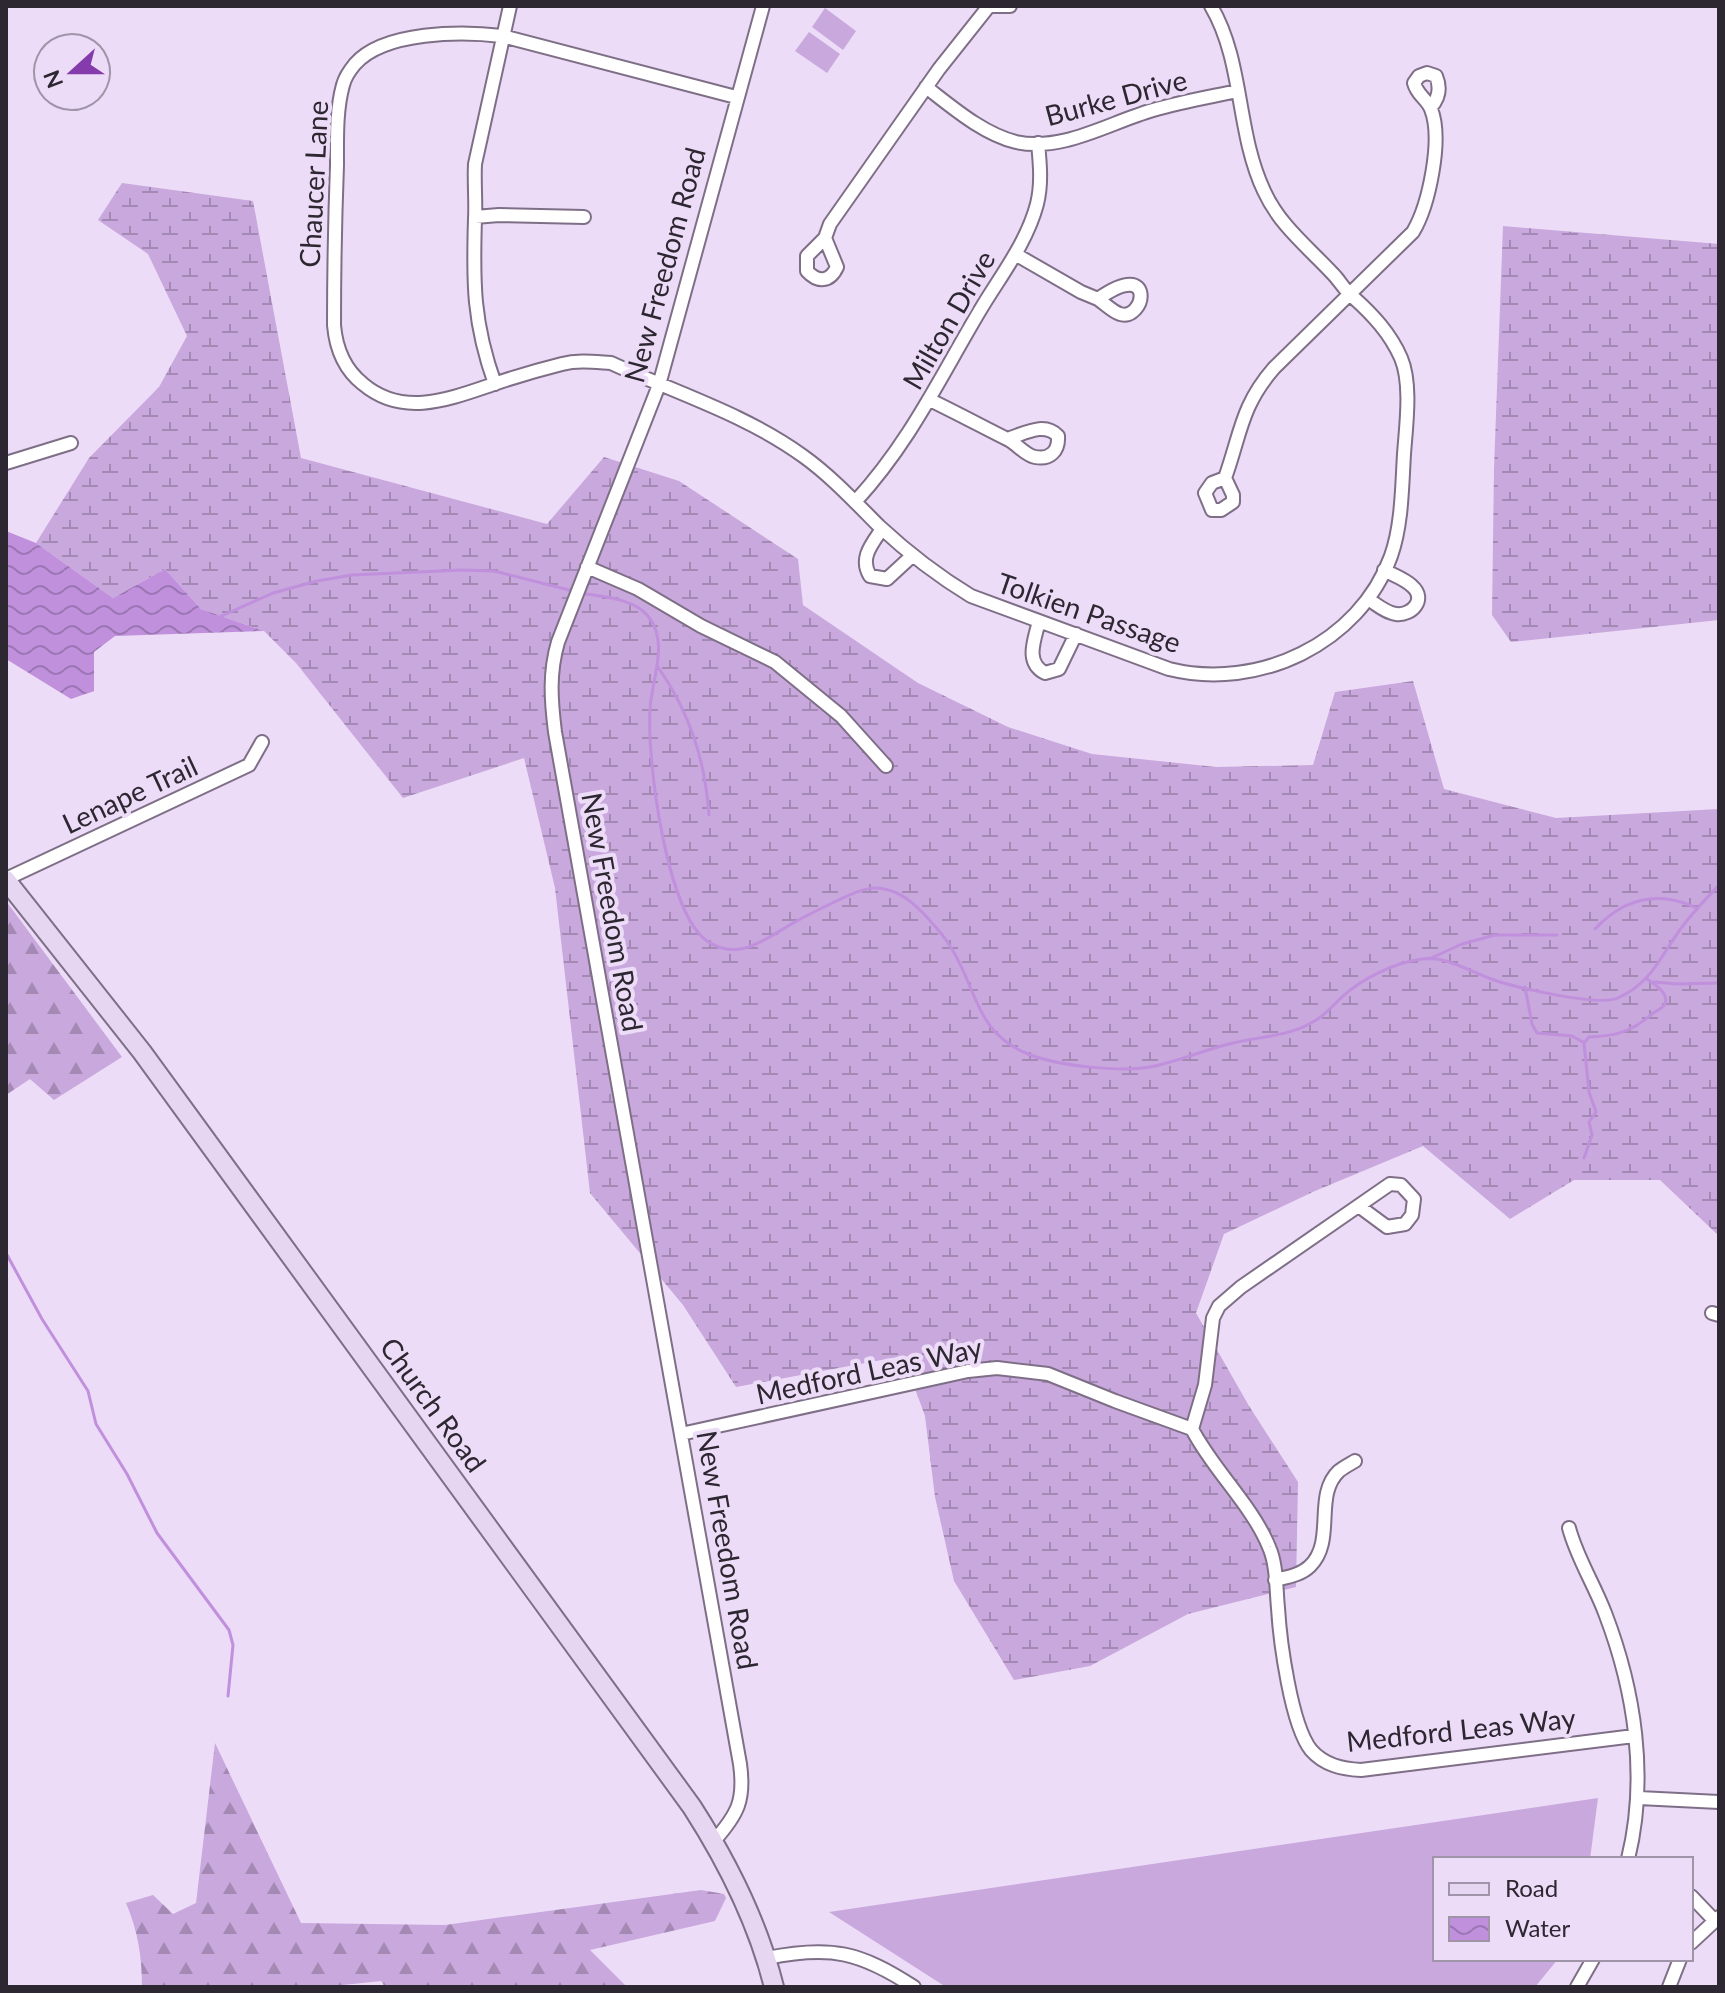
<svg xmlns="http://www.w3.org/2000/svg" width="1725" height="1993" viewBox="0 0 1725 1993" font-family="Lato,sans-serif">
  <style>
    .grass { fill: #c8a8dd }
    .forest { fill: url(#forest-firs) }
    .wetland { fill: url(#wetland-marsh) }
    .water { fill: url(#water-waves) }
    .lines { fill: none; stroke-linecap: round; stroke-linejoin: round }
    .stream { stroke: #c090dd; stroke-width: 3 }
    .minor-casing { stroke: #7e6f87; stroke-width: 16 }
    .secondary-casing { stroke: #7e6f87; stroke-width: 22 }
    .minor { stroke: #fff; stroke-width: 12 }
    .secondary { stroke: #e7d6f1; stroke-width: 18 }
    .labels { text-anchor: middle; stroke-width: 8; stroke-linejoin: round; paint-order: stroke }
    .street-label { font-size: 28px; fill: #2d2731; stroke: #eddcf7 }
  </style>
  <defs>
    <pattern id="forest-firs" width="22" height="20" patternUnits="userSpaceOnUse" patternTransform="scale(2)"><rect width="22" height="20" fill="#c8a8dd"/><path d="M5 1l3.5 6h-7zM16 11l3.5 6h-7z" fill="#a389b4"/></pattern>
    <pattern id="wetland-marsh" width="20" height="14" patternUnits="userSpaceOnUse" patternTransform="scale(2)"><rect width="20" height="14" fill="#c8a8dd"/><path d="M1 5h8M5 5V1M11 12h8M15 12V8" fill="none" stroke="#a389b4"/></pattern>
    <pattern id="water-waves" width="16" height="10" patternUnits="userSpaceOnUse" patternTransform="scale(2)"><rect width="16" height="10" fill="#c090dd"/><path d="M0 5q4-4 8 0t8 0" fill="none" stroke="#9c76b4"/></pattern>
  </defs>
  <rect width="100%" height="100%" fill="#eddcf7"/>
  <!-- grass -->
  <path class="grass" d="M825 8 856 31 843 50 812 27Z
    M809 32 840 54 827 73 795 51Z
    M1598 1798 1590 1859H1435V1959H1558L1535 1987H946L829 1912Z"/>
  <!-- forest -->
  <path class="forest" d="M6 901 122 1057 54 1100 30 1079 6 1095Z
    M215 1743 301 1923 445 1925 701 1890 724 1894 726 1898 715 1921 590 1950 627 1987H385L381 1981 324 1987H142C142 1957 138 1931 126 1903L153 1895 173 1914 196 1903Z"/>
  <!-- wetland -->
  <path class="wetland" d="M122 183 253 201 301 458 547 524 604 457 679 481 798 559 803 605 918 683 1008 727 1092 754 1216 767 1313 765 1335 692 1413 681 1444 789 1556 818 1719 809V1236L1660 1180H1574L1510 1219 1423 1146 1315 1191 1224 1234 1196 1313 1249 1406 1298 1482 1296 1587 1188 1614 1090 1666 1014 1680 954 1581 935 1497 925 1416 903 1356 736 1387 683 1305 590 1193 555 888 524 758 403 798 296 663 264 631 201 609 165 569 113 598 36 543 89 458 159 387 187 336 148 254 98 220Z
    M1503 226 1719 244V620L1511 642 1492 615 1494 469Z"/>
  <!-- water -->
  <path class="water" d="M6 531 36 543 113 598 165 569 201 609 264 631 115 636 94 652V691L71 699 6 659Z"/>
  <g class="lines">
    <!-- stream -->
    <path class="stream" d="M581 593C602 597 633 598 648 616 670 643 651 680 650 710 647 760 666 912 707 941 739 963 766 938 795 922 811 913 828 905 845 897 858 891 871 886 884 889 901 892 913 903 924 914 933 924 943 934 950 946 977 987 974 1032 1028 1054 1058 1066 1123 1073 1155 1066 1182 1060 1207 1049 1233 1043 1258 1037 1289 1036 1311 1023 1324 1017 1332 1006 1342 997 1361 979 1396 962 1422 959 1446 956 1469 971 1491 979 1514 987 1598 1007 1618 998 1653 982 1660 956 1682 927 1693 912 1706 899 1719 885
      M219 617 273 593 317 581 352 575 462 570 494 571 573 591
      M658 667C690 713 705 760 709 815
      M1595 929C1624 898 1658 890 1697 908
      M1429 959 1462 944 1495 935H1557
      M1654 982 1677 984 1719 983
      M1525 987 1532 1024 1537 1033 1572 1036 1583 1042
      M1584 1043 1589 1037C1616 1036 1631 1032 1652 1014 1658 1009 1669 1007 1665 996 1663 989 1653 983 1647 979
      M1584 1043 1589 1092 1596 1112 1589 1122 1592 1135 1584 1158
      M6 1253 42 1319 88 1391 96 1424 127 1474 157 1533 229 1630 233 1645 228 1696"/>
    <defs>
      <path id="minor" d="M989 6H1010
        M926 87C952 107 983 134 1016 142 1063 152 1108 123 1153 110 1180 102 1209 97 1237 91
        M736 97 502 36C462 31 384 31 355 64 350 70 345 77 343 85 336 110 337 139 337 165 335 218 334 272 334 325 336 349 344 369 363 384 402 417 447 400 491 385 514 377 538 370 562 364 578 360 594 362 611 363 676 393 745 414 803 456 831 476 855 502 879 526 907 552 938 576 971 596L1169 669C1258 691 1359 644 1391 556 1402 525 1402 487 1404 454 1406 426 1412 384 1401 358 1390 333 1373 315 1353 297 1345 291 1340 281 1333 274 1308 247 1280 226 1264 191 1236 132 1244 62 1211 6
        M475 217 499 215 584 217
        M825 238 837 267C830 282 818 283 807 271V256L825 238 830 224 939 69 989 6
        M1015 254 1081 292 1098 299C1157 257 1145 322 1120 314 1113 312 1104 303 1098 299
        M495 384C473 323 473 282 475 219 476 201 474 182 475 164L510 6
        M930 400C957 413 983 427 1009 440 1018 445 1025 455 1035 457 1050 460 1059 451 1058 436 1044 421 1024 434 1007 439
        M6 463 71 443
        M1225 478 1233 495V502L1221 510H1212L1205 493 1212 483 1225 478C1241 433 1241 406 1274 368L1413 232C1429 205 1443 139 1431 109 1427 99 1417 95 1414 83L1419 76 1427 73 1436 76C1441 88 1439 98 1431 107
        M855 502C911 441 940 377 982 307 1002 274 1027 242 1037 204 1042 184 1040 164 1038 143
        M882 529C872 544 859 558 870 576L887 579 913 555
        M587 567 638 589 701 626 775 662 841 716 886 766
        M1368 599C1376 604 1386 613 1396 614 1412 616 1427 599 1412 586 1405 579 1393 575 1384 570
        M1039 621C1035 639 1024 662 1045 673L1059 669 1076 634
        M6 879 249 765 262 742
        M1712 1313 1719 1315
        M1192 1429 1205 1385 1213 1318 1219 1306 1241 1287 1390 1184 1401 1185 1414 1199 1412 1215 1405 1224 1387 1227 1360 1207
        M681 1434 968 1371 997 1368 1048 1374 1115 1401 1192 1429C1213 1470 1252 1505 1269 1547 1277 1565 1276 1588 1278 1608 1280 1641 1291 1725 1311 1750 1324 1765 1342 1769 1361 1770L1634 1736
        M1569 1528C1577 1558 1594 1584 1605 1613 1635 1691 1648 1778 1628 1859
        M1275 1580C1287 1577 1301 1575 1310 1566 1336 1541 1313 1495 1339 1471 1344 1467 1350 1464 1355 1461
        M1639 1798 1719 1802
        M714 1841C738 1814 745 1800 740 1764L555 732C551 700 549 673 558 642L659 385 763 6
        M1691 1896 1714 1920
        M1691 1943 1719 1917
        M767 1958C831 1945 860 1952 914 1987
        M1577 1987 1593 1959
        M1669 1987 1680 1959"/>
      <path id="secondary" d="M6 880 142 1052 692 1807C728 1863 758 1923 774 1987"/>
    </defs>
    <!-- minor casing -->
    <use href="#minor" class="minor-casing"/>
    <!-- secondary casing -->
    <use href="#secondary" class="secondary-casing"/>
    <!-- minor -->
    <use href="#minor" class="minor"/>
    <!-- secondary -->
    <use href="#secondary" class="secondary"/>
  </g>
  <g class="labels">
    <!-- street labels -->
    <g class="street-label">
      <text transform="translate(1116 98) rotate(-15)" y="10">Burke Drive</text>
      <text transform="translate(314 184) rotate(-87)" y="10">Chaucer Lane</text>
      <text transform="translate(665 265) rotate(-75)" y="10">New Freedom Road</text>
      <text transform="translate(949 320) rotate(-60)" y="10">Milton Drive</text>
      <text transform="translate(1089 613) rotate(19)" y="10">Tolkien Passage</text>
      <text transform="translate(130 795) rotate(-25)" y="10">Lenape Trail</text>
      <text transform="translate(612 912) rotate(80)" y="10">New Freedom Road</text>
      <text transform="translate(869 1371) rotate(-12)" y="10">Medford Leas Way</text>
      <text transform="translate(433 1405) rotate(54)" y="10">Church Road</text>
      <text transform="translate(727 1550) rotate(80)" y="10">New Freedom Road</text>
      <text transform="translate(1461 1730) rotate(-6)" y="10">Medford Leas Way</text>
    </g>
  </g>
  <!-- border -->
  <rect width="1725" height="1993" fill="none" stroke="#2d2731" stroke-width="16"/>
  <!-- legend -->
  <rect x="1433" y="1857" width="260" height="104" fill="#eddcf7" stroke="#a094a8" stroke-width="2"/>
  <rect x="1449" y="1883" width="40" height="12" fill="#e7d6f1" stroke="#a094a8" stroke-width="2"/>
  <text x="1505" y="1897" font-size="24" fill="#2d2731">Road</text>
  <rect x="1449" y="1917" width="40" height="24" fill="url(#water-waves)" stroke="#a094a8" stroke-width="2"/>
  <text x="1505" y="1937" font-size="24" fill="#2d2731">Water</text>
  <!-- north arrow -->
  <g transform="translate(72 72) rotate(249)"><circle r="38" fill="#eddcf7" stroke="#a094a8" stroke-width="2"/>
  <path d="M0-6L14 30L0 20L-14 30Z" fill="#863bac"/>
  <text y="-12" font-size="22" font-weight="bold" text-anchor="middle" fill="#2d2731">N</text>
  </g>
</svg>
